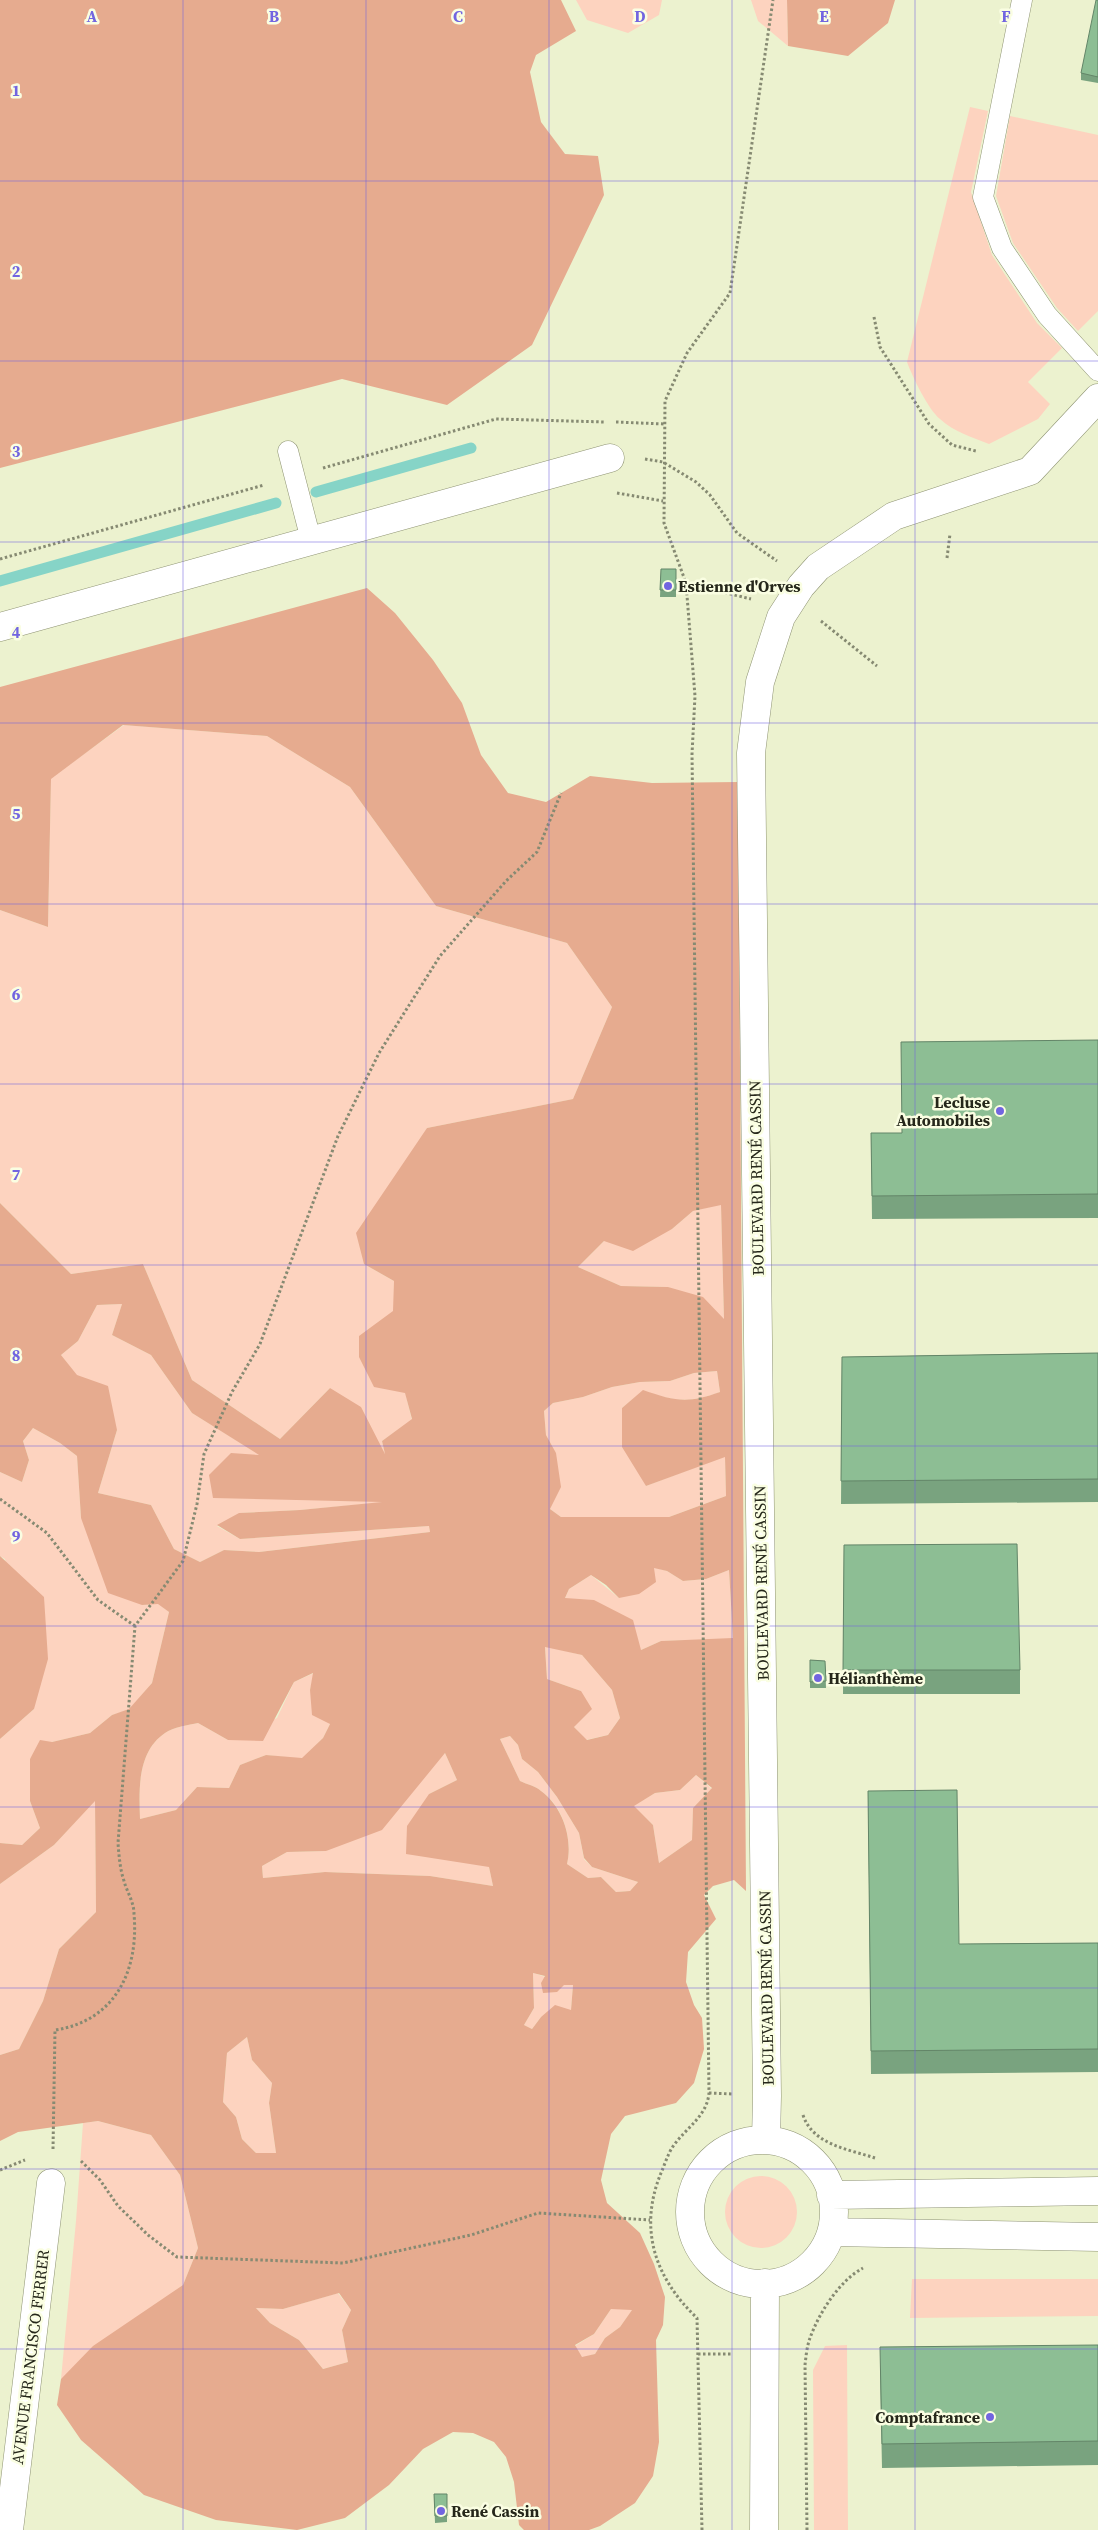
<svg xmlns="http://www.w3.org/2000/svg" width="1098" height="2530" viewBox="0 0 1098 2530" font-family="'Source Serif 4',serif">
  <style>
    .green { fill: #fdd3bf }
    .forest { fill: #e6ab8f; fill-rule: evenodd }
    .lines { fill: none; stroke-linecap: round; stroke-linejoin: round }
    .stream { stroke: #86d4c7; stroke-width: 11 }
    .lane-casing { stroke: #8e9373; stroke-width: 21 }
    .street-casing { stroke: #8e9373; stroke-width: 29 }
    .path { stroke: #868a72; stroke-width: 3; stroke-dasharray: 2.5 2.5; stroke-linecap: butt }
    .lane { stroke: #fff; stroke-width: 20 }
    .street { stroke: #fff; stroke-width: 28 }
    .wall { fill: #79a37f }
    .building { fill: #8dbe94; stroke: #638568 }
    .grid { fill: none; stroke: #7265e0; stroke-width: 1; stroke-opacity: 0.55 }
    .poi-dot { fill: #7265e0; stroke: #fafee2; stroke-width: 2 }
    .labels { text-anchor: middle; stroke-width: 5; stroke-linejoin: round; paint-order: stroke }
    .poi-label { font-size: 16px; font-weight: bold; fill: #25271a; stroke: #fafee2; text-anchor: start }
    .street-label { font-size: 16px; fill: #25271a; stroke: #fafee2 }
    .grid-label { font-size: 16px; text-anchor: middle; font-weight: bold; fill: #7265e0; stroke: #fafee2; stroke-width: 5; stroke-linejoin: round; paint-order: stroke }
  </style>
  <rect width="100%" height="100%" fill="#ecf2cf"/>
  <!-- green -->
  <path class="green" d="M576 0H662L659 15 628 33 587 20Z
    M751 0H787L788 46 758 21Z
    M970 107 988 111 971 192 992 255 1037 323 1062 348 1028 382 1050 404 1038 419 989 444C972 437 954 432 940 419 928 409 913 378 907 362Z
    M1010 116 1098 135V311L1078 331 1057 308 1013 243 996 196Z
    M124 725 267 736 350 787 436 906 567 943 612 1007 573 1099 427 1128 364 1264 394 1281C393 1327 400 1375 412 1420L382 1441 386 1457 330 1388 280 1439 192 1380 143 1264 71 1274 0 1203V910L48 927 51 778Z
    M721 1204 724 1320 668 1287 621 1286 578 1267 604 1241 672 1229 693 1211Z
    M122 1304 112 1335 151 1355 192 1413 260 1455 388 1502 300 1510 240 1513 217 1526 240 1539 429 1526 430 1532 259 1552 224 1550 200 1562 174 1549 151 1505 98 1493 117 1430 61 1355 78 1341 97 1305Z
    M717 1371 720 1392C688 1404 675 1401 643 1391L622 1408 646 1486 725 1456 726 1496 669 1517H561L550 1509 556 1454 546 1435 544 1411 553 1403 583 1397 612 1387 640 1382 670 1381 694 1373Z
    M33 1428 60 1443 77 1456 81 1518 142 1605 158 1603 169 1612 152 1683 129 1710 112 1715 90 1733 52 1742 30 1759V1801L40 1828 22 1845 0 1843V1739L34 1709 5 1559 0 1556V1472L22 1482 29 1460 23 1441Z
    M653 1567 667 1571 683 1581 706 1579 729 1570 733 1639 661 1641 641 1650 565 1598 569 1589 591 1575 619 1598Z
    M545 1646 582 1655 612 1690 620 1718 608 1735 586 1740 574 1727 581 1691 547 1679Z
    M314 1673 310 1690 330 1724 323 1738 302 1759 266 1755 240 1765 229 1788 197 1787 176 1810 140 1819C139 1790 137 1752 165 1733 173 1727 189 1725 198 1723L228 1740 277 1718 294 1682Z
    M510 1736 518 1745 522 1759 538 1772 557 1797 579 1833 584 1859 592 1867 638 1882 630 1891 616 1892 601 1877 588 1878 567 1864C573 1839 563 1806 541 1791 536 1786 526 1784 520 1781L500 1739Z
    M445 1753 457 1780 429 1794 489 1867 493 1886 430 1876 325 1872 263 1878 262 1866 287 1852 326 1851Z
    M696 1775 712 1789 693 1808 692 1840 659 1863 653 1825 633 1806 655 1793 680 1790Z
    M95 1800 96 1912 59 1949 43 2001 19 2049 0 2055V1884L54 1845Z
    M533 1973C547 1976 559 1985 573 1985L571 2010 541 2017 532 2029 524 2025 534 2008Z
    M247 2037 252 2060 272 2083 269 2103 276 2153H256L242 2139 236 2117 223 2102 227 2053Z
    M98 2121 151 2135 180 2175 198 2248 183 2285 61 2379 76 2221 83 2123Z
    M725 2212a36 36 0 1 1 72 0a36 36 0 1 1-72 0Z
    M912 2279H1098V2316L910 2318Z
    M338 2293 351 2310 342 2330 348 2362 323 2369 299 2340 270 2323 256 2308 283 2309Z
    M611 2309H633L620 2327 605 2338 595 2354 582 2358 575 2346 594 2334Z
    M847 2345 848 2530H814L813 2370 825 2346Z"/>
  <!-- forest -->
  <path class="forest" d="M0 0H561L576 31 536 55 530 72 541 122 565 154 598 156 604 195 532 345 447 405 342 379 0 468Z
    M787 0H895L888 23 848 56 788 46Z
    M367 588 395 613 433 660 462 703 481 755 508 793 546 802 590 776 652 783 738 782 746 1891 734 1880 713 1886 704 1895 716 1919 688 1952 686 1982 694 2005 702 2018 704 2049 694 2083 676 2103 625 2116 611 2134 601 2180 607 2203 640 2233 654 2264 665 2297 663 2325 656 2340 659 2442 653 2476 635 2503 600 2526 589 2530H524L519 2525 514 2482 506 2457 494 2442 473 2433 453 2432 423 2449 389 2485 345 2518 297 2530 216 2520 144 2495 81 2440 57 2405 61 2379 93 2346 183 2285 198 2248 180 2175 151 2135 98 2121 18 2132 0 2141V2055L19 2049 43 2001 59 1949 96 1912 95 1801 54 1845 0 1884V1843L22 1845 40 1828 30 1801V1759L40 1740 52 1742 90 1733 112 1715 129 1709 152 1683 169 1612 158 1604 142 1605 108 1593 81 1518 77 1456 60 1443 33 1428 23 1441 29 1460 22 1482 0 1472V1203L71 1274 143 1264 192 1380 280 1439 330 1388 361 1407 385 1454 382 1441 412 1419 405 1393 374 1387 359 1357V1336L393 1311 394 1281 364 1264 356 1233 427 1128 573 1099 612 1007 567 943 436 906 350 787 267 736 123 725 51 779 48 927 0 910V687ZM721 1205 724 1319 703 1297 668 1287 621 1286 578 1267 604 1241 633 1251 672 1229 693 1211ZM122 1304 112 1335 151 1355 192 1413 259 1455 231 1453 209 1475 213 1498 382 1502 300 1510 239 1513 217 1525 240 1539 429 1526 430 1532 259 1552 224 1550 200 1562 174 1549 151 1505 98 1493 117 1430 108 1386 77 1375 61 1355 78 1341 97 1305ZM717 1371 720 1392C687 1404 675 1401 643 1390L622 1408V1447L646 1486 725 1457 726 1496 669 1517H561L550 1509 561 1487 556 1453 546 1435 544 1411 553 1403 583 1397 612 1387 640 1382 670 1381 694 1373ZM654 1568 667 1571 683 1581 706 1579 729 1570 733 1638 661 1641 641 1650 633 1620 594 1600 565 1598 569 1589 591 1575 606 1585 619 1598 639 1594 656 1582ZM545 1647 582 1655 612 1690 620 1718 608 1735 587 1740 574 1727 592 1709 581 1691 547 1679ZM313 1673 310 1690 312 1715 330 1724 323 1738 302 1758 266 1755 240 1765 229 1788 197 1787 176 1810 140 1819C139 1790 137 1752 165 1733 173 1727 189 1725 198 1723L228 1740 263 1741 294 1682ZM510 1736 518 1745 522 1759 538 1772 557 1797 579 1833 584 1858 592 1867 638 1882 630 1891 616 1892 601 1877 588 1878 567 1864C573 1839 563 1807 541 1791 536 1786 526 1784 520 1781L500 1739ZM445 1753 457 1780 429 1794 407 1826 406 1854 489 1867 493 1886 430 1876 325 1872 263 1878 262 1866 287 1852 326 1851 382 1830ZM696 1775 712 1788 693 1808 692 1840 659 1863 653 1825 634 1806 655 1793 680 1790ZM533 1973 545 1976 541 1983 543 1993 557 1992 564 1985H573L571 2010 555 2005 541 2017 532 2029 524 2025 534 2008ZM247 2037 252 2060 272 2083 269 2103 276 2153H256L242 2139 236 2117 223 2102 227 2053ZM339 2293 351 2310 342 2330 348 2362 323 2369 299 2340 270 2323 256 2308 283 2309ZM611 2309 632 2310 620 2327 605 2338 595 2354 582 2357 575 2345 594 2334Z
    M0 1556 44 1597 48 1659 34 1709 0 1739Z"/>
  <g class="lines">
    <!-- stream -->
    <path class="stream" d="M316 492 471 448
      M0 581 276 503"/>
    <defs>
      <path id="lane" d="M1022 0 983 197 1002 248 1047 315 1098 371
        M288 451 311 540"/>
      <path id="street" d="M0 627 610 458
        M690 2212a72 72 0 1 1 144 0a72 72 0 1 1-144 0Z
        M766 2140 767 2096 751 753 760 682 781 617 801 586 818 567 894 516 1030 471 1098 398
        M831 2195 1098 2191
        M832 2232 1098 2237
        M9 2530 51 2183
        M764 2530 765 2283"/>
    </defs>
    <!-- lane casing -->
    <use href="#lane" class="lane-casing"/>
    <!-- street casing -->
    <use href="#street" class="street-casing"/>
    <!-- path -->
    <path class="path" d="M874 317 880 347 929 424 952 445 976 451
      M616 422 664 424
      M645 459 663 462 696 482 710 495 737 533 777 561
      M323 468 496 419 605 422
      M617 493 663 501
      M947 558 950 534
      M0 559 264 485
      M686 583 751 599
      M821 621 877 666
      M0 1499 47 1533 98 1600 135 1626
      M709 2093 733 2094
      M803 2115C813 2145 848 2149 875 2158
      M53 2149 55 2030C115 2021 139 1971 134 1914 134 1902 127 1892 124 1881 120 1869 119 1856 118 1843L135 1626 183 1561 197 1504 204 1454 232 1392 260 1344 338 1136 379 1053 440 956 506 881 537 852 561 793
      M81 2161 100 2180 118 2206 148 2235 177 2257 343 2263 471 2235 538 2213 650 2220
      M0 2170 25 2160
      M698 2354H731
      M702 2530 697 2318C655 2278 638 2229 661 2173 665 2164 668 2153 674 2145 687 2127 707 2116 709 2093L692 754 695 696 686 583 664 523 665 401 687 353 730 293 773 0
      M807 2530 805 2365C806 2356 807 2346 810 2338 819 2313 839 2281 863 2268"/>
    <!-- lane -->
    <use href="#lane" class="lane"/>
    <!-- street -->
    <use href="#street" class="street"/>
  </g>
  <!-- wall -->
  <path class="wall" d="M1098 0V83L1081 80V73Z
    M661 569H676V597H660Z
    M1098 1040V1218L872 1219 871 1133H902Z
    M1098 1353V1502L841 1504 842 1357Z
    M844 1545 1020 1670V1694H843Z
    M810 1660 825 1661 826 1688H810Z
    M868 1791 959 1944 1098 1943V2072L871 2074Z
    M1098 2345V2465L882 2468 880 2370Z
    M434 2494H447V2522L435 2523Z"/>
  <!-- building -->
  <path class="building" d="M1096 0H1098V77L1081 73Z
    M661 569H676V590H660Z
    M1098 1040V1194L872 1196 871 1133H902L901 1042Z
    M1098 1353V1479L841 1481 842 1357Z
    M1017 1544 1020 1670H843L844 1545Z
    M810 1660 825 1661 826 1681 810 1682Z
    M957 1790 959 1944 1098 1943V2049L871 2051 868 1791Z
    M1098 2345V2441L882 2444 880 2347Z
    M434 2494H447V2516H435Z"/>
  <!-- grid -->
  <path class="grid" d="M183 0V2530M366 0V2530M549 0V2530M732 0V2530M915 0V2530M0 181H1098M0 361H1098M0 542H1098M0 723H1098M0 904H1098M0 1084H1098M0 1265H1098M0 1446H1098M0 1626H1098M0 1807H1098M0 1988H1098M0 2169H1098M0 2349H1098"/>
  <!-- markers -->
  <g class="poi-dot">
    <circle cx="668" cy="586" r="5"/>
    <circle cx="1000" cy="1111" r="5"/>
    <circle cx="818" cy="1678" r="5"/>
    <circle cx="990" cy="2417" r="5"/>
    <circle cx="441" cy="2511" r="5"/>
  </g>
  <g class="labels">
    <!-- poi labels -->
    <g class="poi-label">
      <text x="678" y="592">Estienne d'Orves</text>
      <text x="990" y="1108" text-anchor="end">Lecluse<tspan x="990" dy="18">Automobiles</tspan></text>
      <text x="828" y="1684">Hélianthème</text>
      <text x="980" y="2423" text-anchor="end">Comptafrance</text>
      <text x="451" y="2517">René Cassin</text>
    </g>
    <!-- street labels -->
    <g class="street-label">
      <text transform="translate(756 1178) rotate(-91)" y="6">BOULEVARD RENÉ CASSIN</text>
      <text transform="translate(761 1583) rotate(-91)" y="6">BOULEVARD RENÉ CASSIN</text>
      <text transform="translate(766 1988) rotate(-91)" y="6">BOULEVARD RENÉ CASSIN</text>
      <text transform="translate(30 2357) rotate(-83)" y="6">AVENUE FRANCISCO FERRER</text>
    </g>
  </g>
  <g class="grid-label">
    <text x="92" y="22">A</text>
    <text x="274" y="22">B</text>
    <text x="458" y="22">C</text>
    <text x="640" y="22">D</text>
    <text x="824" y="22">E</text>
    <text x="1006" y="22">F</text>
    <text x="16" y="96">1</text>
    <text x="16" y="277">2</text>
    <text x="16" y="457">3</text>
    <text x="16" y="638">4</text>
    <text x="16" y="819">5</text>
    <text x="16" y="1000">6</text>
    <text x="16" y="1180">7</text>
    <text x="16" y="1361">8</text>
    <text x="16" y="1542">9</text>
  </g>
</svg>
